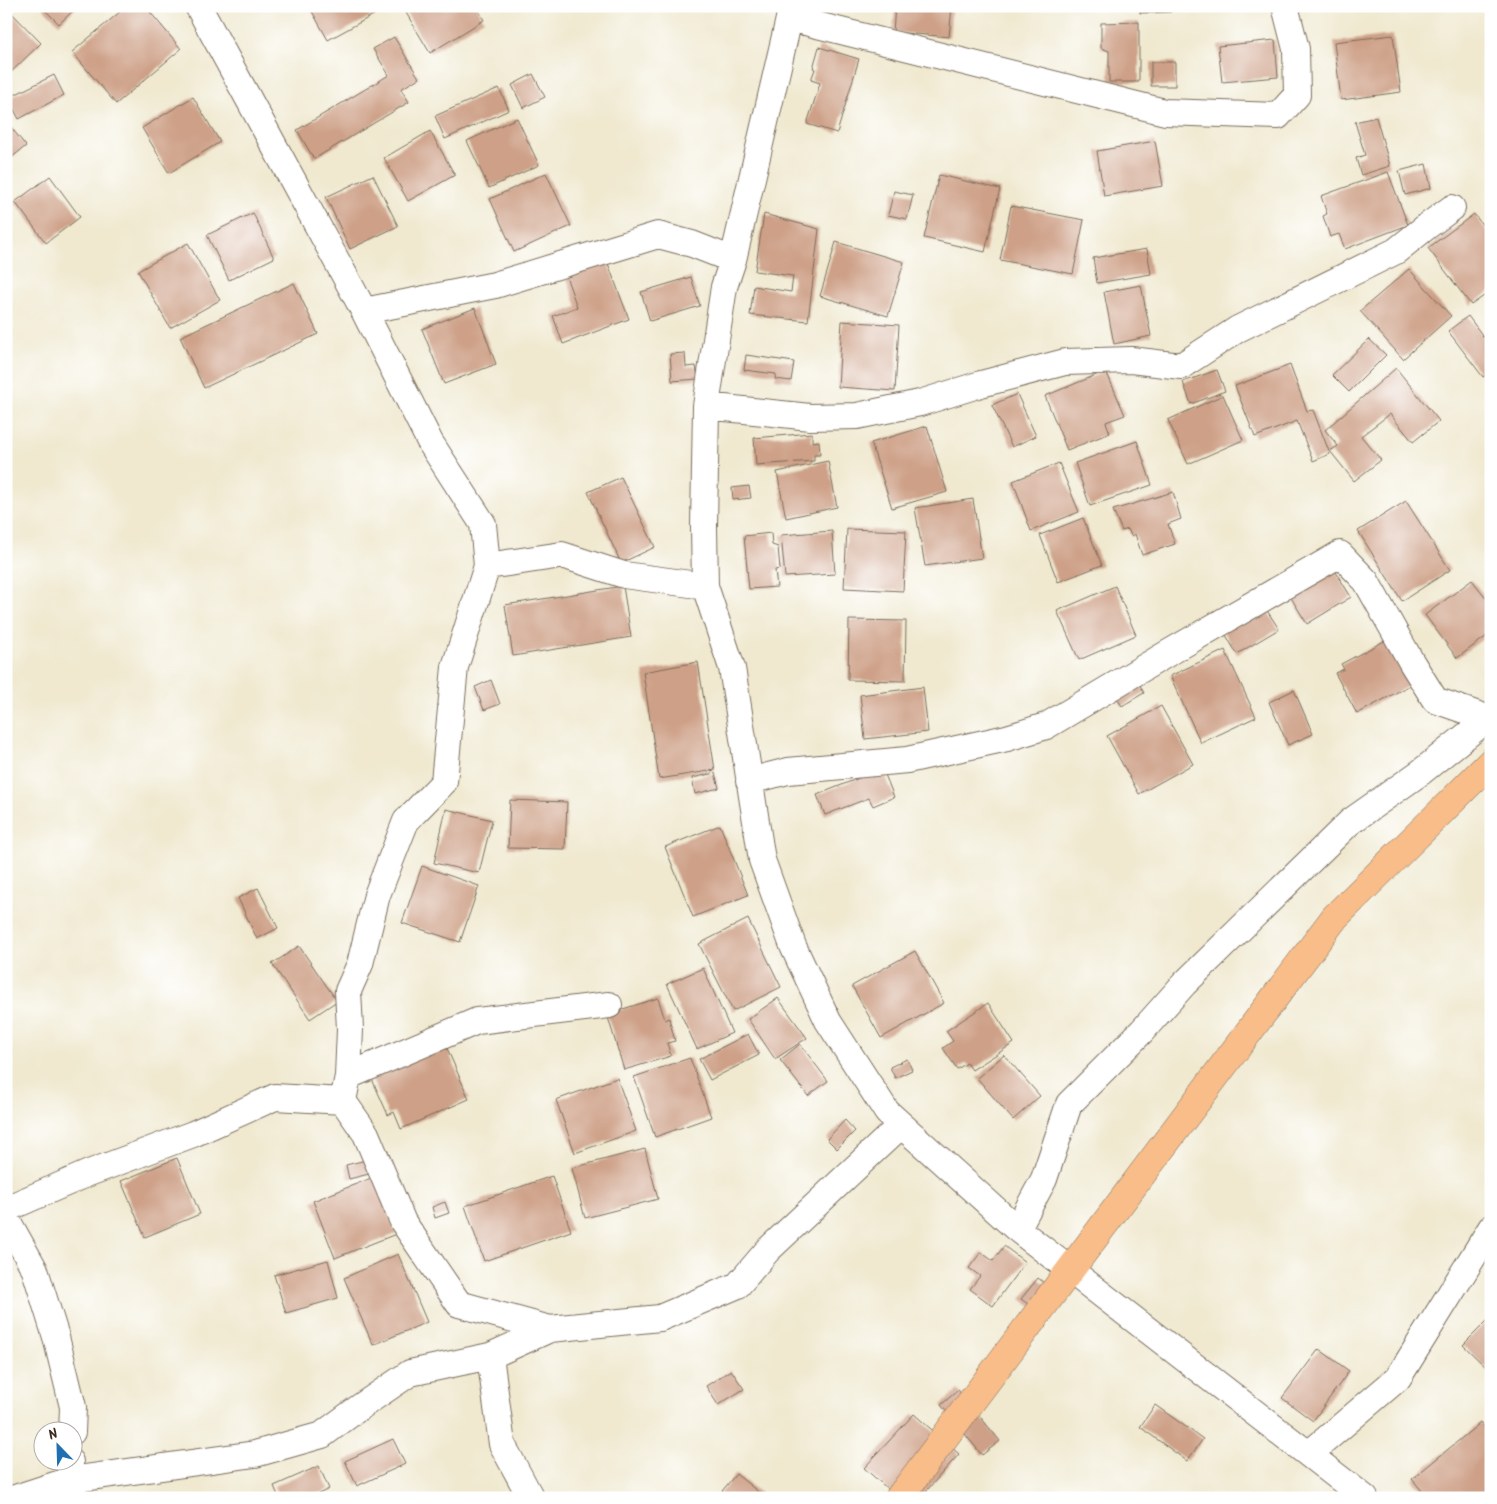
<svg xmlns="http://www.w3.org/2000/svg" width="1497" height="1504" viewBox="0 0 1497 1504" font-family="Kalam,sans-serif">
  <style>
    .building { fill: #cea087 }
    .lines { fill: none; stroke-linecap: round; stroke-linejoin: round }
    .street-casing { stroke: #7a6d5c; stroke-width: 28 }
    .highway-casing { stroke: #7a6d5c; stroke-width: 29 }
    .street { stroke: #fff; stroke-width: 26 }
    .highway { stroke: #f8bd89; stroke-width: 28 }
  </style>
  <rect width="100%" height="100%" fill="#fff"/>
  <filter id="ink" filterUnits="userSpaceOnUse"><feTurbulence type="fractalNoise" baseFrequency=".02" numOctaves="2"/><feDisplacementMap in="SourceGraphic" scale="10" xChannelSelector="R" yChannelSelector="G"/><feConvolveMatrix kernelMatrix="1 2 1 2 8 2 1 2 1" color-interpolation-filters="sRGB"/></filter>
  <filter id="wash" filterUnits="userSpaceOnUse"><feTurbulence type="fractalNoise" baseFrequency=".0096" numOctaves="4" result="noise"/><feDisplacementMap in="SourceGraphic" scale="20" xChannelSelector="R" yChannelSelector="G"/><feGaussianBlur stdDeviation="1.12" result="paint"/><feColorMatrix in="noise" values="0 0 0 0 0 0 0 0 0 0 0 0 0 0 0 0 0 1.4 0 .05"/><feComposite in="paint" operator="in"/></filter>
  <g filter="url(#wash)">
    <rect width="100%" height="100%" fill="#f0e9d0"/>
    <g id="blocks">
      <!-- building -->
      <path class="building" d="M41 6H78L59 24Z
        M127 6H145L181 49 116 104 72 52Z
        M309 6H373L377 13 328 40Z
        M402 6H476L484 20 430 53Z
        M895 6H952L949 37 893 32Z
        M1140 6H1171V12L1140 13Z
        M6 7 41 43 6 77Z
        M1139 22V82H1109V51L1101 48V23Z
        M1393 35 1401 92 1341 100 1334 42Z
        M394 37 419 78 401 89 409 102 314 159 297 130 389 75 373 49Z
        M1275 40 1278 77 1222 82 1218 46Z
        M819 47 859 59 837 133 807 124 820 83 811 80 815 69 813 68Z
        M1151 62H1175V86H1151Z
        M533 74 545 97 523 108 512 85Z
        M54 75 64 95 19 119 8 98Z
        M499 88 509 110 445 139 435 116Z
        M193 97 220 142 169 173 142 128Z
        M1376 117 1390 166 1361 175 1356 158 1365 155 1355 122Z
        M517 118 539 165 489 188 467 141Z
        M6 121 26 146 6 162Z
        M430 131 455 175 408 201 384 158Z
        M1155 141 1163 186 1104 196 1097 151Z
        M1426 164 1431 188 1405 195 1399 171Z
        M1388 172 1408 225 1345 249 1339 234 1330 237 1323 216 1327 214 1321 196Z
        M546 173 571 226 514 252 490 199Z
        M373 175 398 226 350 249 326 197Z
        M939 175 1000 189 985 252 924 238Z
        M50 176 80 217 46 243 15 202Z
        M894 191 913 195 907 219 888 215Z
        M1011 206 1084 220 1073 274 1000 260Z
        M253 213 274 258 229 280 207 235Z
        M764 214 819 229 808 321 750 315 754 286 791 292 793 276 755 271Z
        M1474 214 1491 236V291L1471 305 1428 248Z
        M836 242 904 262 888 316 820 296Z
        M188 243 220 300 170 328 138 271Z
        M1147 249 1151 274 1097 283 1093 258Z
        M604 253 629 319 563 344 553 316 577 307 563 268Z
        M1409 269 1451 316 1403 359 1360 311Z
        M691 277 700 306 650 321 641 292Z
        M294 283 318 334 204 388 180 337Z
        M1141 285 1151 336 1114 344 1104 292Z
        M475 308 496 364 444 384 422 329Z
        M1468 316 1491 347V372L1483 377 1448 331Z
        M842 321 899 325 895 391 838 387Z
        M1369 339 1386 355 1349 392 1332 375Z
        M685 353 686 367 696 366 698 379 672 381 670 354Z
        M746 355 794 362 791 381 775 379 776 374 744 370Z
        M1290 365 1307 411 1313 410 1330 454 1313 461 1297 421 1255 437 1235 386Z
        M1396 368 1439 421 1413 442 1390 414 1361 436 1381 460 1354 481 1330 451 1338 446 1325 430Z
        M1217 370 1225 391 1191 404 1183 382Z
        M1106 371 1125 415 1106 422 1110 433 1067 450 1045 396Z
        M1017 394 1036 436 1012 447 992 405Z
        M1223 395 1243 440 1188 464 1168 420Z
        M927 426 947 492 892 508 871 443Z
        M812 433V442L819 441 820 455H814V461L756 465 754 438Z
        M1137 441 1152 485 1090 506 1075 463Z
        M828 461 837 507 786 518 777 472Z
        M1059 463 1079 512 1031 531 1013 481Z
        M621 477 655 547 621 563 588 492Z
        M749 486 751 498 733 500 732 488Z
        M1173 492 1181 519 1168 524 1175 544 1142 555 1135 534 1131 536 1128 529 1122 531 1113 510Z
        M973 499 982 558 925 566 915 508Z
        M1406 501 1450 570 1402 601 1358 531Z
        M1083 518 1102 565 1058 582 1040 535Z
        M847 529 906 531 903 591 844 588Z
        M832 531 835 574 785 577 781 535Z
        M771 533 772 545 778 547 780 569 775 570 777 587 749 589 744 536Z
        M1334 569 1351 597 1307 624 1290 596Z
        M1472 580 1491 604V633L1457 658 1425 615Z
        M623 586 631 637 513 656 505 605Z
        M1115 586 1136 635 1079 660 1057 611Z
        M1264 606 1279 629 1237 654 1223 630Z
        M849 620 906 621 905 681 848 680Z
        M1388 639 1412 684 1357 714 1335 673 1344 669 1341 664Z
        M1225 650 1256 717 1201 743 1170 676Z
        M698 662 715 770 659 779 643 672Z
        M491 680 500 704 484 710 475 687Z
        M1140 685 1144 693 1122 706 1117 698Z
        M923 687 928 732 865 739 860 695Z
        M1294 690 1313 734 1288 745 1269 702Z
        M1161 706 1193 764 1139 794 1107 736Z
        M884 772 894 797 873 806 869 798 825 815 817 795 869 774 872 777Z
        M715 773 719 788 695 794 692 778Z
        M510 800 567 802 565 849 508 848Z
        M446 809 492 820 479 873 434 863Z
        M720 825 748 895 693 917 665 847Z
        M422 866 479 886 460 942 402 923Z
        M258 888 278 928 257 939 238 898Z
        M748 919 781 987 733 1011 699 944Z
        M299 946 337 1001 310 1019 272 964Z
        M915 951 944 1003 881 1038 852 986Z
        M703 968 732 1033 697 1049 667 984Z
        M658 998 665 1020 669 1018 675 1041 667 1043 671 1056 624 1070 607 1014Z
        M778 998 807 1038 775 1059 748 1019Z
        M988 1003 1014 1043 972 1070 967 1063 957 1069 943 1048 953 1041 946 1031Z
        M748 1034 759 1055 710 1080 699 1059Z
        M800 1044 828 1081 808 1096 780 1060Z
        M446 1046 469 1099 401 1129 394 1112 388 1115 372 1079Z
        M1004 1055 1040 1096 1013 1120 977 1078Z
        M690 1058 711 1117 655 1137 634 1077Z
        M907 1059 912 1070 895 1078 890 1067Z
        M617 1078 636 1131 575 1153 556 1100Z
        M845 1120 855 1131 837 1149 827 1139Z
        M645 1149 658 1199 585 1218 572 1168Z
        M177 1158 200 1214 145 1237 121 1181Z
        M366 1160 369 1174 349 1179 346 1165Z
        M552 1176 571 1231 484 1261 465 1206Z
        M374 1177 396 1234 335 1258 313 1201Z
        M445 1202 449 1213 435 1218 432 1207Z
        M1004 1246 1025 1262 993 1306 970 1289 980 1276 969 1268 981 1252 993 1261Z
        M398 1254 427 1322 373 1345 344 1278Z
        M328 1260 338 1298 286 1313 274 1275Z
        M1038 1278 1052 1289 1036 1310 1021 1299Z
        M1491 1317V1372L1463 1345Z
        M1319 1349 1349 1371 1313 1421 1282 1398Z
        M731 1370 744 1389 718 1405 706 1386Z
        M958 1390 1000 1441 982 1455 941 1405Z
        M1155 1405 1203 1439 1187 1461 1140 1427Z
        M914 1414 959 1454 920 1498H898L864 1468Z
        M1480 1423 1491 1435V1498H1428L1412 1479Z
        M393 1439 405 1464 357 1486 345 1461Z
        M319 1466 329 1489 310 1498H279L274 1486Z
        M736 1474 766 1498H721L718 1496Z"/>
    </g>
  </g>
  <g filter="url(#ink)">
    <use href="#blocks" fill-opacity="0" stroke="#7a6d5c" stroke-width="1"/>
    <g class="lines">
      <defs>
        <path id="street" d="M198 6 364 311 430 442 483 524 487 566 562 555 624 575 705 586
          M792 6 733 260 724 287 706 406 704 527 705 586 732 668 762 860 793 946 828 1021 887 1112 1017 1229 1365 1498
          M789 18 1165 112 1278 116 1297 95 1296 49 1285 6
          M364 311 495 285 658 235 692 244 733 260
          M706 406 810 417 857 416 920 403 981 384 1065 362 1131 360 1181 366 1238 329 1396 251 1426 227 1452 208
          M749 781 788 771 907 760 1007 738 1046 726 1165 655 1340 554 1366 581 1412 663 1435 700 1487 718
          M348 1076 477 1021 609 1005
          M343 1101 348 1076 350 1029 348 991 360 964 377 895 406 821 444 782 455 667 487 566
          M6 1209 89 1173 193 1134 275 1097 343 1101 366 1134 403 1222 459 1304 550 1329
          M6 1218 35 1270 56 1337 73 1407 72 1432
          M1017 1229 1044 1179 1069 1104 1142 1031 1184 984 1350 822 1421 772 1491 716
          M1309 1454 1398 1378 1491 1228
          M70 1462V1480L255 1454 322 1435 360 1407 410 1373 490 1356
          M15 1498 70 1480 75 1498
          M531 1498 502 1444 490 1356 550 1329 660 1318 738 1285 768 1250 901 1125"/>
        <path id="highway" d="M899 1498 1335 917 1491 762"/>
      </defs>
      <!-- street casing -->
      <use href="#street" class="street-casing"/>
      <!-- highway casing -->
      <use href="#highway" class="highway-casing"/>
      <!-- street -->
      <use href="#street" class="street"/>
      <!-- highway -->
      <use href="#highway" class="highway"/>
    </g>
  </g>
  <!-- margin -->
  <rect width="1497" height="1504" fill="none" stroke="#fff" stroke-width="25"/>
  <!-- north arrow -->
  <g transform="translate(58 1446) rotate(337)"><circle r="24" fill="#ffffff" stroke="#b1aaa5"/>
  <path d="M0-4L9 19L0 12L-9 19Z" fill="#1f6fb2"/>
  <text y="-8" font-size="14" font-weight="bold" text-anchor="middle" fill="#3b2a1e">N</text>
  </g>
</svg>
